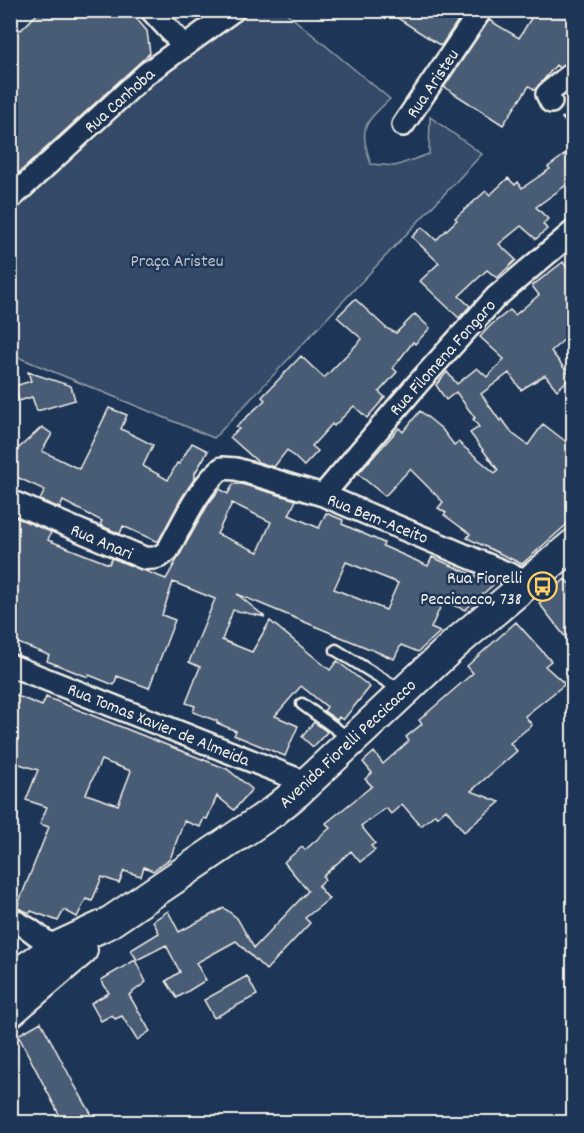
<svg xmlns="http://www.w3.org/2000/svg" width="584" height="1133" viewBox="0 0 584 1133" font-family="Dekko,sans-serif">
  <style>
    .green { fill: #354a67; stroke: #949ea8; stroke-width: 1.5 }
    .building { fill: #485b74; stroke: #f4f1e8; stroke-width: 1.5; fill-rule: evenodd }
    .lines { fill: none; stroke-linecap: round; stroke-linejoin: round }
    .lane-casing { stroke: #f4f1e8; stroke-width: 15 }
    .street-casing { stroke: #f4f1e8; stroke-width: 26 }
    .secondary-casing { stroke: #f4f1e8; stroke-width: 34 }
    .path { stroke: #f4f1e8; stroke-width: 3; stroke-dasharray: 6 4.5; stroke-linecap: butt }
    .lane { stroke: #1d3557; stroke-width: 10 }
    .street { stroke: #1d3557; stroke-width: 21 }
    .secondary { stroke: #1d3557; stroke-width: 30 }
    .labels { text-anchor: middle; stroke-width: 5; stroke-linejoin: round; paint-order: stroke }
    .street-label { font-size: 18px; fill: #f4f1e8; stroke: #1d3557 }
    .park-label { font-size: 18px; fill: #bbbfc1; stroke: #1d3557 }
    .poi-label { font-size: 18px; fill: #f4f1e8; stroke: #1d3557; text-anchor: end }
  </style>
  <rect width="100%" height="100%" fill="#1d3557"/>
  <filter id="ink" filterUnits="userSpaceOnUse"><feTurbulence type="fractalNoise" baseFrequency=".0167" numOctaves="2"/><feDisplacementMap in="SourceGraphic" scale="12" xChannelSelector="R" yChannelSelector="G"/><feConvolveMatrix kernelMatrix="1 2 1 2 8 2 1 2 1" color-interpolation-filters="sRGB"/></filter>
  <g filter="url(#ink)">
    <!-- green -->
    <path class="green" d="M246 11H284L390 99C363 125 359 127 371 164L395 166 429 154 430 117 482 154 214 438 20 358 11 351V215L116 112 186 49Z"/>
    <!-- building -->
    <path class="building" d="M41 10H129L147 31 150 53 10 181V22L21 30Z
      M385 10H465L441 46Z
      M536 10H573V41L567 50 573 58 559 68 556 65 535 90 529 86 503 125 444 87 489 20 519 38Z
      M567 153 573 162V180L536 207 548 219 543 224 547 229 536 239 521 226 499 244 516 260 497 278 487 270 459 296 470 306 459 318 420 281 439 263 412 237 422 227 436 240 457 220 455 218 486 191 490 195 508 178 515 185 518 182 522 188 550 169 548 167Z
      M563 262 567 268 573 263V332L551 351 571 377 557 390 545 375 521 390 509 373 481 394 500 421 502 419 513 434 528 445 543 424 573 447V519L522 564 467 538 470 534 444 515 446 513 438 508 443 502 410 469 385 496 358 474 399 428 403 432 420 411 442 429 454 445 458 442 495 473 498 470 470 433 479 427 473 419 475 418 456 392 446 400 436 385 447 372 457 384 477 368 487 377 504 359 480 337 491 325 510 310 515 315 539 295 532 286Z
      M355 299 386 328 396 333 415 314 430 328 415 344 413 342 393 368 397 372 379 392 385 397 367 418 354 406 334 426 332 424 312 446 318 451 304 466 287 450 274 467 258 462 230 437 239 429 236 427 265 400 262 397 301 356 324 378 362 339 337 317Z
      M28 372 71 386 75 400 37 411 32 397 19 401 15 386 31 381Z
      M109 408 127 415 121 429 153 445 143 466 168 480 177 463 179 464 192 443 208 451 195 473V478L181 499 158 542 123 526 120 534 100 525 102 521 63 501 60 508 40 500 45 490 10 474V438L19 448 42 427 52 434 42 451 79 469Z
      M233 484H241L296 500 289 515 319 528 326 513 343 520 342 524 384 543 383 546 428 566 432 557 494 584 465 610 443 601 431 628 440 632 418 652 401 645 394 659 237 594 265 617 233 610 222 640 252 652 270 621 330 670 337 661 370 687 343 720 339 717 337 720 324 711 327 707 301 686 275 716 298 726 285 756 234 735 236 731 217 723V721L193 712 195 706 186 703 200 667 189 662 215 599 173 582 162 615 175 620 149 688 117 676 114 685 89 675 88 677 47 661 49 655 10 640V515L51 532 48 540 68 548 109 564 112 558 166 579 209 503 220 489 228 494ZM232 503 271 522 258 552 217 534ZM346 562 398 583 386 610 334 589Z
      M565 579 573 588V647L539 603Z
      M516 622 551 661 545 666 565 684 525 716 532 725 510 743 517 751 471 791 500 802 464 832 446 809 437 817 435 814 421 826 402 804 391 814 386 808 361 826 375 843 371 846 375 850 360 862 351 851 323 876 325 880 318 886 329 899 305 918 310 923 266 970 236 941 196 963 206 980 177 998 166 981 180 972 166 945 137 960 131 950 159 933 153 921 168 911 179 932 224 908 237 918 254 948 308 891 284 862 302 847 305 850 330 828 326 823 372 786 365 779 372 773 363 762 374 752 383 764 409 741 406 737 422 724 419 720 473 673 467 666Z
      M10 693 42 706 46 697 227 769 252 789 234 810 217 796 207 819 204 818 200 827 184 821 170 859 153 871 144 867 141 876 124 871 119 883 102 877 92 901 86 899 77 917 64 910 58 921 31 911 30 913 20 909 17 907 49 827 40 824 47 807 26 800 38 770 10 761ZM101 760 131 771 118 805 86 794Z
      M314 722 327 732 313 747 302 737Z
      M135 960 146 982 129 995 150 1031 137 1040 122 1016 115 1019 112 1015 101 1021 91 1003 109 993 101 980Z
      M247 976 257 995 214 1018 204 1000Z
      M41 1022 75 1086 96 1122H63L18 1035Z"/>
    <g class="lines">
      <defs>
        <path id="lane" d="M336 650 402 691
          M302 704 350 739"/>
        <path id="street" d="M151 10 184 46
          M551 102 547 94 549 92 574 72
          M403 125 481 10
          M10 199 147 73 234 10
          M323 495 419 382 496 297 574 231
          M10 501 144 558C154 559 160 558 168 550 184 521 197 489 222 468L236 469 323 495 528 582
          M10 665 307 783
          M10 918 29 929 64 955"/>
        <path id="secondary" d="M10 979 55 948 107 924 274 811 296 793 456 643 574 544
          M10 1012 82 950"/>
      </defs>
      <!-- lane casing -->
      <use href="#lane" class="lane-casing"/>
      <!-- street casing -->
      <use href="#street" class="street-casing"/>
      <!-- secondary casing -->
      <use href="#secondary" class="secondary-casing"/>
      <!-- path -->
      <path class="path" d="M562 117 574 132"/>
      <!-- lane -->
      <use href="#lane" class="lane"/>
      <!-- street -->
      <use href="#street" class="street"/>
      <!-- secondary -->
      <use href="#secondary" class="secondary"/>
    </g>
  </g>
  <!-- icons -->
  <defs>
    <symbol id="bus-ring" viewBox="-11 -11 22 22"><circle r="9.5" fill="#1d3557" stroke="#ffd166" stroke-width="1.5"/><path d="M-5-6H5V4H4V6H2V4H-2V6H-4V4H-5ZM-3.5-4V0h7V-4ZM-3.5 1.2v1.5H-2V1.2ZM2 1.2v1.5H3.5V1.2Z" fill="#ffd166"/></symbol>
  </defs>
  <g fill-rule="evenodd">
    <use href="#bus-ring" x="526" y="570" width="33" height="33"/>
  </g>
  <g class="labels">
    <!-- street labels -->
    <g class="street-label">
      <text transform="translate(432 83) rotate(-56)" y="6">Rua Aristeu</text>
      <text transform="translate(119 100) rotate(-42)" y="6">Rua Canhoba</text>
      <text transform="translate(442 357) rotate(-48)" y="6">Rua Filomena Fongaro</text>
      <text transform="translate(378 518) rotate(22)" y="6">Rua Bem-Aceito</text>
      <text transform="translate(102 541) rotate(23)" y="6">Rua Anari</text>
      <text transform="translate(159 724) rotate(22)" y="6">Rua Tomas Xavier de Almeida</text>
      <text transform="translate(347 743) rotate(-43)" y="6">Avenida Fiorelli Peccicacco</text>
    </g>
    <!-- park labels -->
    <g class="park-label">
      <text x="177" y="266">Praça Aristeu</text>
    </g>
    <!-- poi labels -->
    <g class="poi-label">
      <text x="522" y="583">Rua Fiorelli<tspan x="522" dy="21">Peccicacco, 738</tspan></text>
    </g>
  </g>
  <!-- margin -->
  <rect width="584" height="1133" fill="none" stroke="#1d3557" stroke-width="36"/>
  <rect x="18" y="18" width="548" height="1097" fill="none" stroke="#f4f1e8" stroke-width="2" filter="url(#ink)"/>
</svg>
